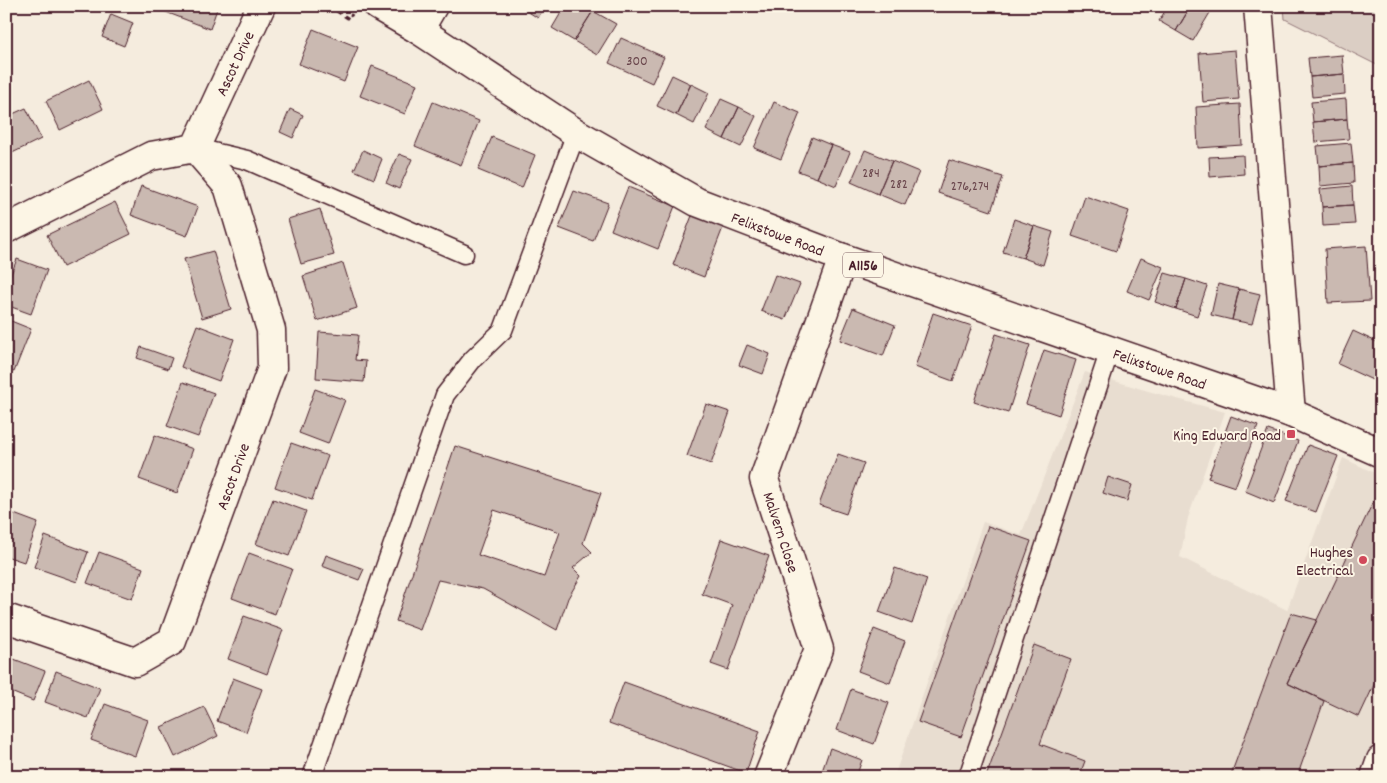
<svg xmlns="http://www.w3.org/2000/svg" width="1387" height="783" viewBox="0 0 1387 783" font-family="Dekko,sans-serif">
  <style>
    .built { fill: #e8ddd0 }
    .green { fill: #dbcec4; stroke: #927678 }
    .building { fill: #cab9b1; stroke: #4a1f2b; fill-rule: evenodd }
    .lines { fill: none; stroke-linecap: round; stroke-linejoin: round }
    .lane-casing { stroke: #4a1f2b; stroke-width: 21 }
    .street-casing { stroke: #4a1f2b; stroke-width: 31 }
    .primary-casing { stroke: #4a1f2b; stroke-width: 31 }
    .path { stroke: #4a1f2b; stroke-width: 3; stroke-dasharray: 5 4; stroke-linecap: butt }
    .lane { stroke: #fcf5e5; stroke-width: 18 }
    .street { stroke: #fcf5e5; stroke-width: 28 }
    .primary { stroke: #fcf5e5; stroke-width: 28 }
    .poi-dot { fill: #d1495b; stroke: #fcf5e5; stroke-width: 2 }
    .labels { text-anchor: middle; stroke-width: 4; stroke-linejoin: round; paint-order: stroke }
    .number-label { font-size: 14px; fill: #6a464c }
    .shield { fill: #fcf5e5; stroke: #7f5f63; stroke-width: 1 }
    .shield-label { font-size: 15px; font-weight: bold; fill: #4a1f2b }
    .street-label { font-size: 16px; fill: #4a1f2b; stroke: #fcf5e5 }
    .poi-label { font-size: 16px; fill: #4a1f2b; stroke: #fcf5e5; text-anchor: end }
  </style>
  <rect width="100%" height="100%" fill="#f5ecde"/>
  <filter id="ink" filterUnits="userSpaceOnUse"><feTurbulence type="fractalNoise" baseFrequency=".02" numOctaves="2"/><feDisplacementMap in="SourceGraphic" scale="10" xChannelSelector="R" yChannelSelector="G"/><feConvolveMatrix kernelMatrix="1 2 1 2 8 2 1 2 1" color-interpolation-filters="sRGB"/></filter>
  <g filter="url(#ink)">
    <!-- built -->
    <path class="built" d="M1085 372 1148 391 1225 412 1188 518 1180 557 1287 610 1343 458 1381 476V777H894L983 522 1021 535Z"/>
    <!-- green -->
    <path class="green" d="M1284 6H1381V67L1285 19Z"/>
    <!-- building -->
    <path class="building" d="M150 6H218L210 29Z
      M519 6H545L538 18Z
      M565 6H586L593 11 574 41 552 28Z
      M1168 6H1191L1176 31 1159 21Z
      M1191 6H1214L1193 41 1176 31Z
      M593 11 616 24 597 55 574 41Z
      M111 14 133 23 124 46 102 37Z
      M313 29 358 47 344 82 299 64Z
      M621 38 664 57 652 83 609 63Z
      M1235 50 1239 99 1203 102 1199 53Z
      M1342 55 1344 74 1310 77 1308 58Z
      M372 66 417 84 405 114 360 96Z
      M1344 74 1345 94 1312 97 1310 77Z
      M672 75 691 84 676 115 657 106Z
      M89 80 103 109 60 130 46 101Z
      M691 84 709 93 694 124 676 115Z
      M721 99 739 107 724 139 706 130Z
      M1346 99 1347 119 1313 122 1311 102Z
      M433 102 479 121 461 165 415 146Z
      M774 102 800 113 781 159 754 148Z
      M1240 104 1242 145 1198 148 1196 107Z
      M739 107 756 116 741 147 724 139Z
      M26 108 41 139 6 156V117Z
      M290 109 303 115 293 138 280 132Z
      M1347 119 1349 139 1315 142 1313 122Z
      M492 137 535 155 522 188 478 170Z
      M812 137 831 145 817 178 798 171Z
      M1351 143 1353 163 1319 166 1317 146Z
      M831 145 850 152 836 186 817 178Z
      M363 150 382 159 374 179 354 170Z
      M865 150 892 161 878 194 851 182Z
      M399 154 412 159 399 189 386 183Z
      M1243 155 1244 174 1210 177 1209 157Z
      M949 160 1003 177 991 211 938 193Z
      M892 161 919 172 905 205 878 194Z
      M1353 163 1354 183 1320 186 1319 166Z
      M141 186 198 207 187 236 131 215Z
      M1352 186 1353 205 1322 207 1320 189Z
      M628 187 675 206 658 249 611 230Z
      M574 191 608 203 593 241 559 228Z
      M1085 196 1129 211 1116 251 1072 236Z
      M115 202 131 234 63 267 47 235Z
      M1353 205 1355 224 1323 226 1322 207Z
      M320 209 334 255 301 264 288 219Z
      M693 213 724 225 704 277 673 265Z
      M1014 219 1034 226 1023 258 1003 252Z
      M1034 226 1053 232 1043 265 1023 258Z
      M1366 246 1370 301 1328 303 1325 249Z
      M213 251 231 309 202 318 184 259Z
      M1141 258 1163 267 1149 300 1127 291Z
      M17 259 47 270 31 314 6 305V287Z
      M343 263 357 308 317 321 303 276Z
      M1165 273 1186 279 1176 309 1155 302Z
      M775 275 800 284 785 320 761 311Z
      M1186 279 1207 286 1197 316 1176 309Z
      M1218 284 1239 289 1232 320 1211 315Z
      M1239 289 1260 294 1252 324 1232 320Z
      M853 308 895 325 883 356 840 340Z
      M933 313 972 326 953 381 915 367Z
      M6 319 31 329 14 372 6 369Z
      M197 325 234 339 219 381 181 367Z
      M1353 331 1381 344V384L1338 364Z
      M319 332 358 335 355 360 366 361 364 382 316 378Z
      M996 334 1030 345 1008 413 974 402Z
      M747 345 770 354 763 374 739 365Z
      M141 347 172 358 168 369 137 358Z
      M1044 350 1076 360 1059 415 1026 404Z
      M6 382 13 385 6 403Z
      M183 382 214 393 198 437 167 426Z
      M315 389 345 400 328 444 299 433Z
      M706 404 730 412 711 464 687 456Z
      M1231 416 1258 426 1235 487 1208 478Z
      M1268 430 1298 441 1274 503 1245 491Z
      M155 435 193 449 177 493 139 479Z
      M291 443 328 456 312 500 275 487Z
      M1308 445 1338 456 1316 512 1286 501Z
      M455 446 601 493 583 543 592 552 573 568 581 576 568 598 557 630 483 589 438 580 420 630 396 621ZM494 510 560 532 544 577 478 555Z
      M838 454 864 463 846 514 819 505Z
      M1108 477 1132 485 1127 501 1103 493Z
      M1375 498 1381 501V670L1359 717 1287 683Z
      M273 499 306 511 289 556 256 544Z
      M6 511 38 523 24 562 6 556Z
      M988 526 1031 541 961 737 918 722Z
      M45 536 88 552 77 582 34 567Z
      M721 539 769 556 728 670 711 664 732 605 702 594Z
      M99 552 143 568 132 599 87 583Z
      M249 553 292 569 275 614 232 598Z
      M326 555 364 569 359 580 322 566Z
      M895 568 927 579 912 624 879 612Z
      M1291 613 1317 620 1287 683 1324 701 1297 777H1230Z
      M244 616 283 630 267 674 228 659Z
      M874 629 905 641 890 683 858 671Z
      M1034 645 1071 659 1040 744 1085 761 1079 777H986Z
      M6 656 45 671 33 701 6 690Z
      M56 671 100 688 88 718 45 702Z
      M233 678 262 689 246 732 217 721Z
      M624 682 760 731 746 773 609 723Z
      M851 689 889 703 874 744 837 730Z
      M105 704 148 720 135 756 91 740Z
      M204 707 218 736 175 757 161 727Z
      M830 748 862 760 856 777H820Z"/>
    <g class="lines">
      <defs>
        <path id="lane" d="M196 148 247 160 464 254
          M312 777 445 395 473 359 503 330 576 133
          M968 777 1110 350"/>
        <path id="street" d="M1258 6 1291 413
          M419 30 433 6
          M195 148 261 6
          M6 229 151 156 195 148
          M6 618 135 662 172 641 272 368 271 330 228 186 195 148
          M768 777 819 649 764 479 843 258
          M1375 777 1381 760"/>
        <path id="primary" d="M378 6 419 30 576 133 697 202 843 258 1291 413 1381 453"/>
      </defs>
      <!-- lane casing -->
      <use href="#lane" class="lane-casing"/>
      <!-- street casing -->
      <use href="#street" class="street-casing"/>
      <!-- primary casing -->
      <use href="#primary" class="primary-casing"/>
      <!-- path -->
      <path class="path" d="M329 6 349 19 352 14"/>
      <!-- lane -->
      <use href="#lane" class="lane"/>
      <!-- street -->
      <use href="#street" class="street"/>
      <!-- primary -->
      <use href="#primary" class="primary"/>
    </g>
  </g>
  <!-- markers -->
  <g class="poi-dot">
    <rect x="1286" y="429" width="10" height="10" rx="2.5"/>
    <circle cx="1363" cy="560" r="5"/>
  </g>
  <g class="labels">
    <!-- number labels -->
    <g class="number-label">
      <text x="637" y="65">300</text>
      <text x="871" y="177">284</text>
      <text x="899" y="188">282</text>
      <text x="970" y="190">276,274</text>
    </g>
    <!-- shield labels -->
    <rect class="shield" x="843" y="252.5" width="40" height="25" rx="4"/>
    <g class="shield-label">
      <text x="863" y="270">A1156</text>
    </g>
    <!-- street labels -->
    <g class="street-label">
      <text transform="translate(234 63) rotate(-65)" y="6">Ascot Drive</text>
      <text transform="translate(778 233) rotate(21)" y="6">Felixstowe Road</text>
      <text transform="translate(1160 368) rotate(19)" y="6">Felixstowe Road</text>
      <text transform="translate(232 476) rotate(-70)" y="6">Ascot Drive</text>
      <text transform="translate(782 532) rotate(72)" y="6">Malvern Close</text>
    </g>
    <!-- poi labels -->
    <g class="poi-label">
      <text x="1281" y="440">King Edward Road</text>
      <text x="1353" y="557">Hughes<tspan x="1353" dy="18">Electrical</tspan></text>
    </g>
  </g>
  <!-- margin -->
  <rect width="1387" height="783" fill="none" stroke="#fcf5e5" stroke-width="25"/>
  <rect x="12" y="12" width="1362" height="758" fill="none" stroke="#4a1f2b" stroke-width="2" filter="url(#ink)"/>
</svg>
